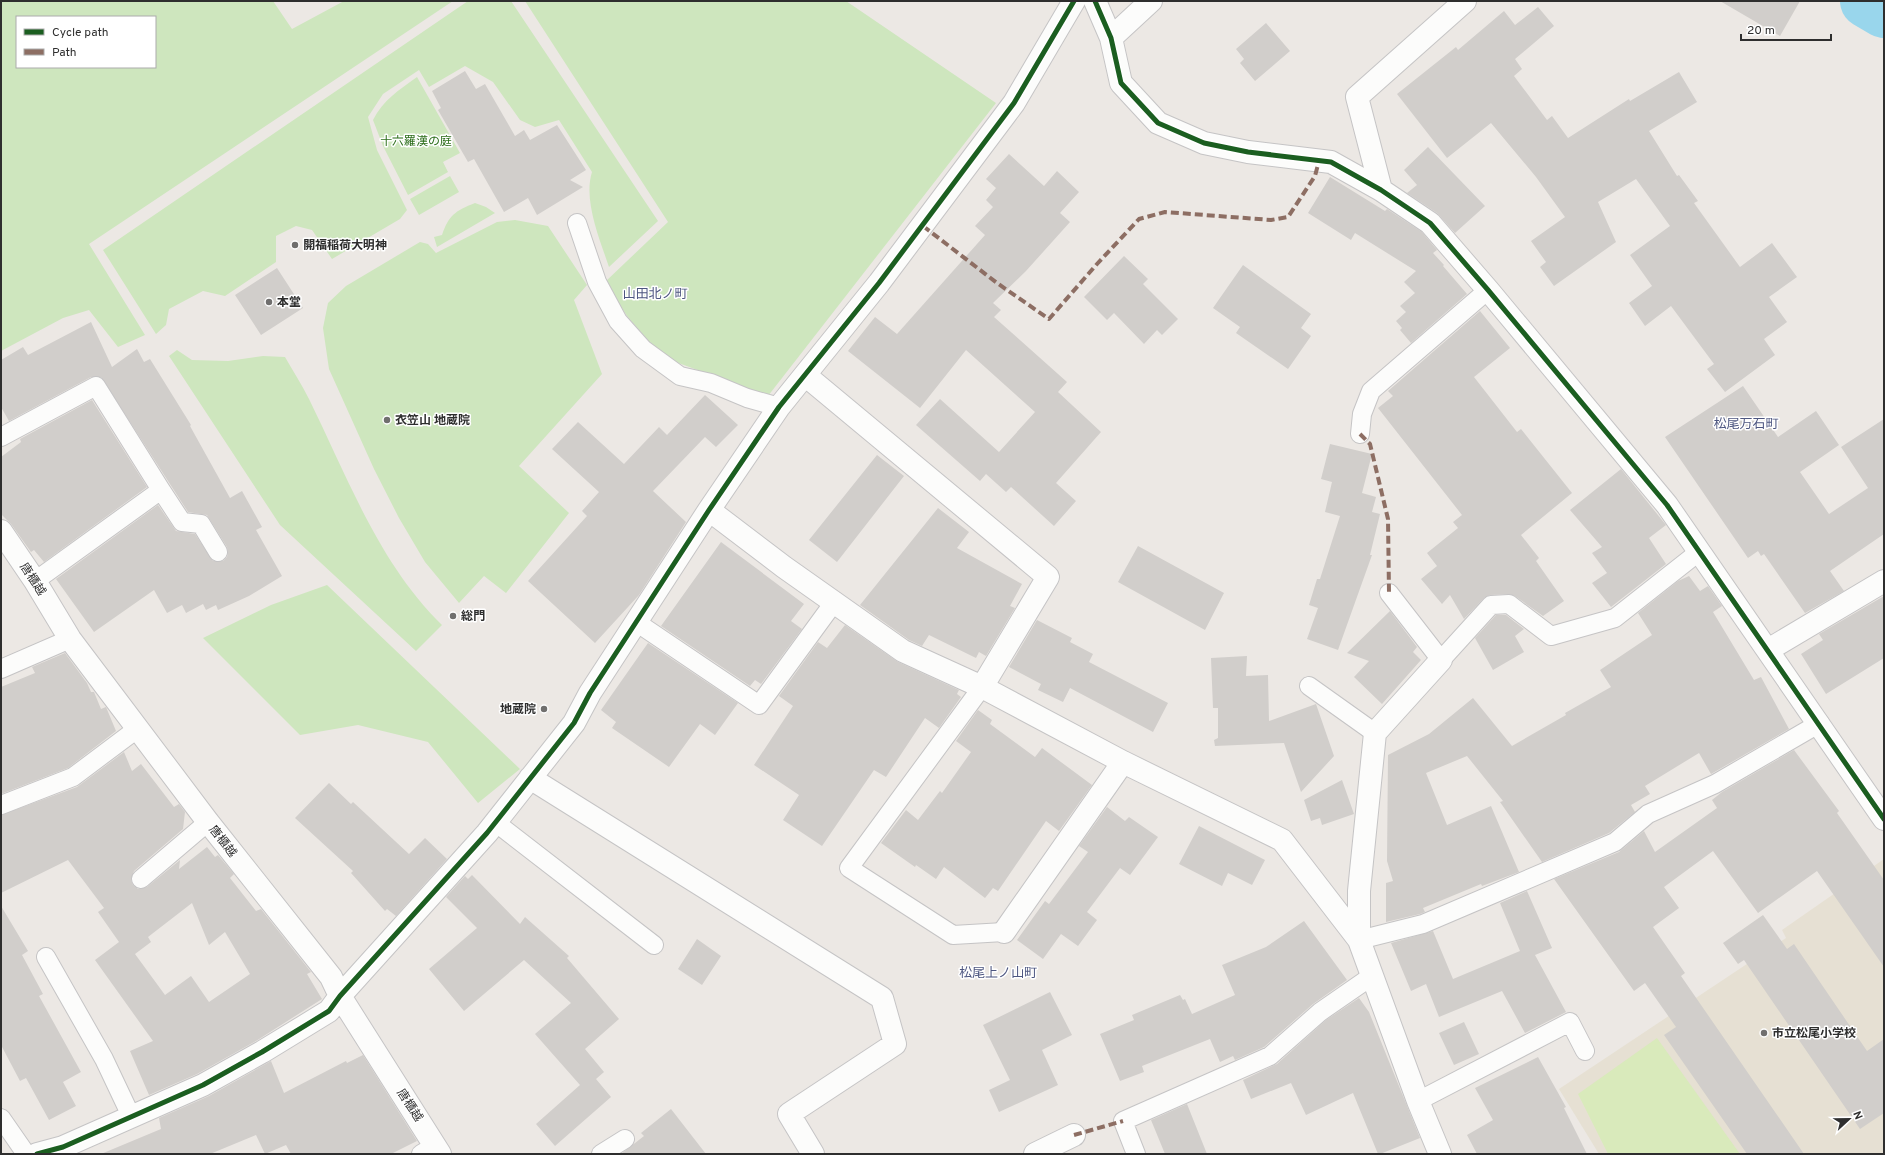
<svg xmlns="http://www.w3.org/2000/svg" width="1885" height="1155" viewBox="0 0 1885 1155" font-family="Overpass,'Noto Sans JP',sans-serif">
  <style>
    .education { fill: #e6e0d3 }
    .green { fill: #cee6be; fill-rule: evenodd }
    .pitch { fill: #d9eabb }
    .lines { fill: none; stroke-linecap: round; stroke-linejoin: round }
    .river { stroke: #99d6ec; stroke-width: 54 }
    .building { fill: #d1cecb; fill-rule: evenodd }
    .lane-casing { stroke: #c5c4c5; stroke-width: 20 }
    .street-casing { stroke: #c5c4c5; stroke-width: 24 }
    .lane { stroke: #fcfcfb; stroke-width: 18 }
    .street { stroke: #fcfcfb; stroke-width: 22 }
    .quiet { stroke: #8d6e63; stroke-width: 4; stroke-dasharray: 8 4; stroke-linecap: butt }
    .cycleway-casing { stroke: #fff; stroke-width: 8 }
    .cycleway { stroke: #1b5e20; stroke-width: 5 }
    .poi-dot { fill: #706f6e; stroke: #fff; stroke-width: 1.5 }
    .labels { text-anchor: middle; stroke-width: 3; stroke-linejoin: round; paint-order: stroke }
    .park-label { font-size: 12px; fill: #2c6e1b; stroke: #fff }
    .poi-label { font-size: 12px; font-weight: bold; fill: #2e2e2e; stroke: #fff; text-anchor: start }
    .street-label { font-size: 12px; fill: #2e2e2e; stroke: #fff }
    .neighbourhood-label { font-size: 13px; fill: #4d5680; stroke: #fff }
  </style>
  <rect width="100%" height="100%" fill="#ece8e4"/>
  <!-- education -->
  <path class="education" d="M1884 859V1154H1599L1559 1089 1786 938 1782 930Z"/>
  <!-- green -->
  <path class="green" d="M1 1H273L292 29 344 1H453L89 244 145 335 118 347 89 310 63 318 1 351ZM17 17H155V67H17Z
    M468 1H511L658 221 609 267C600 240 583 200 592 172L559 120 535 127 520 120 493 82 465 66 429 87 419 70 383 94 368 117 377 150 407 210 400 219 332 259 312 230 296 226 276 236V262L225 296 203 291 169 309 166 325 156 334 103 250Z
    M525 1H846L996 103 768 396 673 361 652 345 627 316 605 282 668 222Z
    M417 77 460 153 443 162 448 172 408 195 383 146 373 120C383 100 399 90 417 77Z
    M450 176 459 192 419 215 410 199Z
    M475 203 486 207 495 213 437 247 434 237 442 235C449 215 455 211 475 203Z
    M515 220 548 226 587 285 574 300 602 374 519 466 569 513 506 593 484 576 459 603 425 562 399 518 374 469 329 369 323 328 328 303 346 286 420 242 428 244 436 253 497 222Z
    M177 350 192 360 228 361 263 356 285 357C293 371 302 385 309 399 348 478 378 562 442 625L416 651 280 525 169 356Z
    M327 585 520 769 478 803 428 742 358 725 300 735 203 638 271 605Z"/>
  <!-- pitch -->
  <path class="pitch" d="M1657 1038 1740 1154H1608L1578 1094Z"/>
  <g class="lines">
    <!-- river -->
    <path class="river" d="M1867 1 1884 11"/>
  </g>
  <!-- building -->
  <path class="building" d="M1720 1H1800L1780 36Z
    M1538 7 1554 26 1515 59 1522 69 1514 76 1547 120 1552 116 1568 138 1629 99 1630 101 1679 72 1697 102 1649 131 1677 176 1679 175 1698 201 1694 203 1740 267 1772 243 1797 277 1769 297 1787 322 1764 339 1775 355 1725 392 1707 369 1714 364 1671 306 1645 326 1629 303 1652 286 1630 255 1670 226 1636 179 1598 202 1616 242 1554 286 1540 267 1546 262 1531 241 1565 217 1536 177 1491 123 1447 158 1397 94 1456 47 1458 50 1504 11 1515 25Z
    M1266 23 1290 51 1255 81 1240 63 1244 59 1236 49Z
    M465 71 476 89 485 84 515 136 524 130 530 140 557 125 586 170 570 180 583 187 537 215 528 198 504 212 474 159 468 162 438 110 441 108 432 91Z
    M1428 147 1485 206 1455 233 1437 213 1407 193 1417 185 1404 170Z
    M1009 154 1044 186 1057 171 1079 192 1060 213 1070 222 1026 271 993 303 1001 310 994 317 1067 382 1058 392 1101 432 1056 483 1076 501 1054 526 1011 487 1006 492 986 474 980 481 916 425 940 399 999 452 1035 412 966 350 920 408 848 351 875 317 897 334 985 235 975 226 993 207 986 200 996 188 986 179Z
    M1330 177 1385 211 1387 209 1422 232 1437 250 1433 253 1444 265 1443 266 1467 294 1411 343 1400 330 1402 328 1396 321 1406 312 1400 306 1415 293 1404 282 1416 271 1355 233 1351 240 1308 213Z
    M1124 256 1148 279 1143 284 1178 319 1162 335 1157 330 1144 344 1114 313 1107 320 1084 297Z
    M1243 265 1311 314 1301 328 1311 336 1288 369 1236 333 1240 327 1213 308Z
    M277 268 303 308 261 335 235 295Z
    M1480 311 1510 348 1474 377 1517 432 1521 429 1572 493 1521 535 1539 558 1536 561 1564 601 1543 616 1515 596 1508 594 1490 595 1484 598 1464 619 1450 595 1442 604 1421 579 1437 566 1427 553 1458 528 1453 522 1462 515 1378 408 1393 396 1388 391Z
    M91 322 112 367 137 349 144 362 150 359 191 425 190 426 230 498 242 491 262 527 256 530 282 576 249 596 218 610 216 605 206 610 203 604 186 613 182 605 167 613 154 590 94 632 56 579 158 505 176 531 195 534 213 561H223L227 557 228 552 227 547 207 515 188 512 101 377H91L9 421 1 407V360L23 347 28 355Z
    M1743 386 1778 437 1816 411 1839 445 1800 472 1829 514 1868 488 1841 447 1884 419V534L1830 571 1844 591 1805 613 1764 554 1761 556 1758 551 1748 558 1665 437Z
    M705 395 738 425 716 447 705 437 653 491 686 522 639 595 595 643 528 581 587 516 582 511 599 492 552 449 578 422 624 464 659 427 667 435Z
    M92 400 147 487 44 562 34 550 31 552 11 524 1 514V457L21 442 20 439Z
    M1330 444 1372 454 1362 493 1376 497 1372 512 1380 514 1370 555H1372L1338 650 1307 639 1318 608 1309 605 1317 579H1320L1340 516 1325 512 1332 482 1321 479Z
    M877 455 904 476 837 562 809 540Z
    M1621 469 1666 525 1649 538 1666 564 1611 607 1592 583 1607 573 1592 553 1602 547 1570 510Z
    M938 508 969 532 957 548 1022 584 1010 606 1015 608 986 656 979 652 976 658 929 635 922 646 909 640 860 605Z
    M721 542 804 604 791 621 802 629 761 684 755 680 750 686 661 626Z
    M1138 546 1224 593 1205 630 1118 582Z
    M1689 576 1700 591 1708 586 1722 606 1713 612 1754 680 1761 677 1789 729 1711 774 1699 753 1645 786 1650 794 1631 805 1635 812 1609 833 1542 862 1500 802 1503 801 1467 756 1426 773 1447 825 1491 806 1519 872 1482 886 1481 884 1423 908 1425 912 1420 914 1386 922V883L1393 881 1387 861 1388 755 1429 734 1473 698 1512 746 1566 715 1565 713 1611 687 1600 670 1652 635 1638 613 1678 581Z
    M1884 596V658L1826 694 1801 654 1823 640 1819 634Z
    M1390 611 1417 647 1413 652 1421 660 1382 704 1354 677 1369 661 1347 653Z
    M1496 615H1506L1524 629 1515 636 1524 652 1493 670 1475 638Z
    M1037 620 1072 638 1070 642 1093 654 1089 662 1168 703 1153 732 1070 688 1063 702 1038 690 1041 684 1009 667Z
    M845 625 898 662 959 690 957 694 961 697 939 728 925 718 886 777 874 770 822 846 783 820 799 795 754 765 793 706 779 696 818 642 827 648Z
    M648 643 738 703 715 735 700 724 669 767 612 728 616 722 601 710Z
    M65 653 87 683 91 692H94L101 709 106 707 116 731 68 768 1 794V687L35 673 32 667Z
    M1247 656 1246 676 1268 675 1269 721 1316 704 1334 756 1301 792 1284 743 1215 746 1214 740 1218 738V708H1213L1211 658Z
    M978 710 992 720 990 724 1035 757 1042 748 1092 785 1059 831 1046 821 998 891 993 888 985 898 944 867 936 879 916 865 915 867 881 843 906 810 918 820 940 791 942 793 971 752 956 741Z
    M1794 750 1839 811 1837 813 1884 880V967L1817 871 1758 913 1713 851 1664 887 1679 908 1653 927 1685 973 1681 976 1804 1154H1747L1664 1035 1676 1027 1645 983 1634 991 1554 879 1619 852 1644 831 1655 852 1717 808 1712 800 1722 792Z
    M124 752 132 771 141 764 174 807 179 804 185 812 183 829 134 871 131 880 133 885 138 889 147 887 180 860 179 869 207 847 215 857 218 855 234 874 230 878 256 911 261 909 311 972 307 974 322 999 256 1041 197 1074 149 1095 130 1051 153 1041 95 960 119 942 98 912 104 908 68 860 1 893V815L77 787ZM192 903 209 945 225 932 250 974 209 1002 191 976 165 995 135 954 151 942 148 937Z
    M1342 780 1354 814 1322 825 1320 818 1311 821 1304 800Z
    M329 783 351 804 353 802 409 854 425 838 447 859 396 916 387 909 385 911 351 873 353 871 295 818Z
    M1107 807 1125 821 1129 817 1158 837 1130 875 1120 868 1087 912 1097 920 1078 946 1061 934 1043 959 1017 940 1045 901 1049 904 1088 852 1079 846Z
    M1199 826 1265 860 1252 885 1228 873 1222 886 1179 864Z
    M472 875 520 924 525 917 569 956 567 958 619 1019 585 1049 604 1072 596 1079 611 1097 555 1146 536 1124 580 1085 535 1034 571 1003 524 960 464 1011 429 969 477 928 446 897 465 876 468 879Z
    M1527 891 1552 948 1535 955 1566 1012 1525 1033 1502 991 1439 1017 1426 984 1411 991 1391 943 1433 931 1453 979 1520 951 1500 903Z
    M1 906 28 951 22 955 43 994 39 996 81 1072 63 1082 76 1106 49 1120 26 1078 20 1081 1 1045Z
    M1763 915 1787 949 1794 944 1867 1051 1884 1039V1113L1860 1129 1744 960 1738 964 1723 943Z
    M1304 921 1347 980 1313 1004 1264 1047 1235 1060 1233 1056 1220 1062 1210 1039 1142 1066 1144 1072 1120 1081 1100 1034 1134 1020 1132 1015 1180 995 1183 1000 1185 999 1192 1014 1235 995 1222 965 1266 947Z
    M697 939 721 956 702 985 678 969Z
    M1050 992 1072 1035 1042 1050 1058 1085 999 1112 989 1090 1010 1080 983 1025Z
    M1359 998 1369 1012 1420 1138 1380 1154H1378L1353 1093 1306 1115 1291 1083 1251 1099 1243 1080 1277 1064 1326 1020Z
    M1464 1022 1479 1054 1454 1065 1439 1033Z
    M363 1055 417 1141 391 1154H291L286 1145 265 1154 256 1135 210 1154H101L161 1129 159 1118 209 1096 271 1061 284 1093 346 1061 347 1063Z
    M1538 1057 1566 1107 1564 1108 1587 1154H1477L1467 1135 1493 1120 1475 1088Z
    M1187 1104 1207 1154H1165L1151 1120Z
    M671 1109 706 1154H621L644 1136 641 1133Z"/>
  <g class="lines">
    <defs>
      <path id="lane" d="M577 223 597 282 618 321 643 349 680 376 711 383 747 398 779 407
        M1360 434 1362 414 1371 391 1488 290
        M1 437 96 386 161 490 35 581
        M161 490 182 522 201 524 218 552
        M1389 593 1441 660 1491 605 1509 604 1551 636 1615 618 1700 551
        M636 622 759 705 835 601
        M1 669 70 639
        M1309 686 1375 733
        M982 687 849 868 953 935 1004 932
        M1 805 73 777 137 729
        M495 822 654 945
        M141 879 208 822
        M1359 940 1423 924 1615 842 1648 814 1715 784 1820 723
        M46 957 104 1059 131 1116
        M1418 1101 1570 1022 1585 1051
        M1 1118 26 1154
        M421 1154 436 1145
        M601 1154 625 1139
        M1136 1154 1123 1121 1270 1056 1320 1012 1372 976"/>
      <path id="street" d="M1095 1 1111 38 1121 83 1158 123 1204 143 1248 152 1331 162 1381 190 1430 223 1488 290 1667 505 1884 819
        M1111 38 1151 1
        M1381 190 1357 97 1465 1
        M805 375 1048 577 982 687
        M709 510 784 567 903 651 982 687 1123 762 1282 840 1359 940 1418 1101 1440 1154
        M1 531 35 581 70 639 208 822 331 977 340 996 440 1154
        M1768 650 1884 581
        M530 778 882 998 895 1044 789 1114 813 1154
        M1004 932 1123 762
        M1359 940V891L1375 733 1441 660
        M37 1154 63 1147 203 1085 262 1052 329 1011 340 996 487 833 574 723 590 693 709 510 779 407 879 283 1014 103 1074 1
        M1035 1154 1074 1135"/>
    </defs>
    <!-- lane casing -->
    <use href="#lane" class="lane-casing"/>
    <!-- street casing -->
    <use href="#street" class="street-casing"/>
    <!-- lane -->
    <use href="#lane" class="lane"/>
    <!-- street -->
    <use href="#street" class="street"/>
    <!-- quiet -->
    <path class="quiet" d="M923 226 997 283 1049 319 1097 264 1139 219 1165 212 1271 220 1288 217 1315 176 1319 161
      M1360 434 1370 444 1388 519 1389 593
      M1074 1135 1123 1121"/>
    <defs>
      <path id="cycleway" d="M1095 1 1111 38 1121 83 1158 123 1204 143 1248 152 1331 162 1381 190 1430 223 1488 290 1667 505 1884 819
        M37 1154 63 1147 203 1085 262 1052 329 1011 340 996 487 833 574 723 590 693 709 510 779 407 879 283 1014 103 1074 1"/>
    </defs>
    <!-- cycleway casing -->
    <use href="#cycleway" class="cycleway-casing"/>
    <!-- cycleway -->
    <use href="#cycleway" class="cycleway"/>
  </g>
  <!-- markers -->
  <g class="poi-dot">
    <circle cx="295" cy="245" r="4"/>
    <circle cx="269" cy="302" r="4"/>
    <circle cx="387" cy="420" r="4"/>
    <circle cx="453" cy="616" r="4"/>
    <circle cx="544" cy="709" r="4"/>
    <circle cx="1764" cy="1033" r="4"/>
  </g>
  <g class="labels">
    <!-- park labels -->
    <g class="park-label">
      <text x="416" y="145">十六羅漢の庭</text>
    </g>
    <!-- poi labels -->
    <g class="poi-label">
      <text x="303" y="249">開福稲荷大明神</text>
      <text x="277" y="306">本堂</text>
      <text x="395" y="424">衣笠山 地蔵院</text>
      <text x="461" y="620">総門</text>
      <text x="536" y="713" text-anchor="end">地蔵院</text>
      <text x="1772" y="1037">市立松尾小学校</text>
    </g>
    <!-- street labels -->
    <g class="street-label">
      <text transform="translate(33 579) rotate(57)" y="4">唐櫃越</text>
      <text transform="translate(223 841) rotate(52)" y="4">唐櫃越</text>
      <text transform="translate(410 1105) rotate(57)" y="4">唐櫃越</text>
    </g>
    <!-- neighbourhood labels -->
    <g class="neighbourhood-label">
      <text x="655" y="298">山田北ノ町</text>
      <text x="1746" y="428">松尾万石町</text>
      <text x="998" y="977">松尾上ノ山町</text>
    </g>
  </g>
  <!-- border -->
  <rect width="1885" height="1155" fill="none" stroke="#2e2e2e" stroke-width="4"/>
  <!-- legend -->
  <rect x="16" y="16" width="140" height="52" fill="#ffffff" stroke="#ababab"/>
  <rect x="24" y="29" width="20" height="6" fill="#1b5e20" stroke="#ababab"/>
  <text x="52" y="36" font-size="12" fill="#2e2e2e">Cycle path</text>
  <rect x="24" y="49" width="20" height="6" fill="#8d6e63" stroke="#ababab"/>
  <text x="52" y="56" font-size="12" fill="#2e2e2e">Path</text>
  <!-- north arrow -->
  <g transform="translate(1849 1119) rotate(68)" stroke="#ffffff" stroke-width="3" paint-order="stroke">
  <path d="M0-3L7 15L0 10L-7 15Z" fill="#2e2e2e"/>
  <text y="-6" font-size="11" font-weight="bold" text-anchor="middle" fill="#2e2e2e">N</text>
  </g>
  <!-- scale -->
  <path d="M1741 34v6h90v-6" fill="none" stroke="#2e2e2e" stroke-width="2"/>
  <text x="1747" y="34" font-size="12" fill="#2e2e2e" stroke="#ffffff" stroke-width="3" paint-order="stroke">20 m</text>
</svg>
